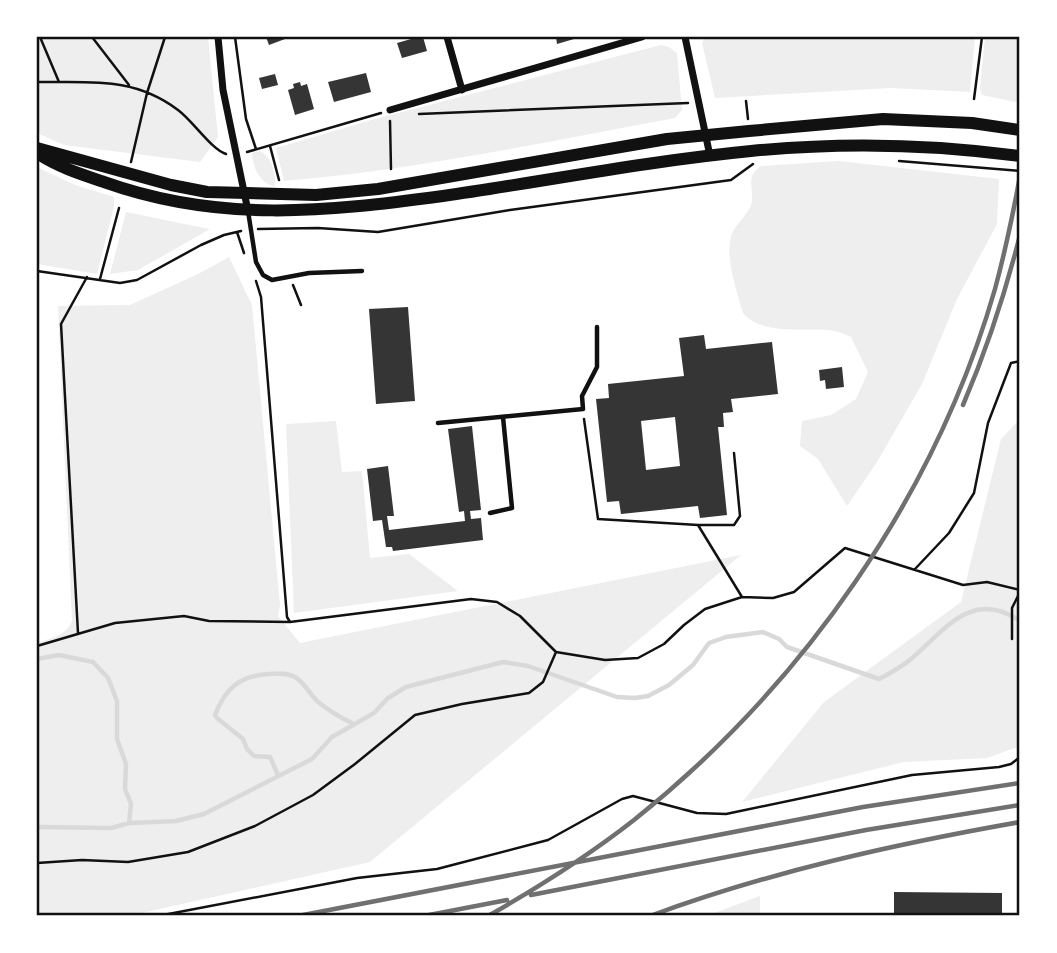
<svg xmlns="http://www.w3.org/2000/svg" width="1057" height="953" viewBox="0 0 1057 953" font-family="Quicksand,sans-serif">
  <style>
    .green { fill: #eee }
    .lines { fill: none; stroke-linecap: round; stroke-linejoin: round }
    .stream { stroke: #d9d9d9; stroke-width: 4.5 }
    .building { fill: #353535; fill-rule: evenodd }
    .path { stroke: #111; stroke-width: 2.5 }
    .service { stroke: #111; stroke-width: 4.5 }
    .minor { stroke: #111; stroke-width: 7 }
    .primary { stroke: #111; stroke-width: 12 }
    .rail { stroke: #707070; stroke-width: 4.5 }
    .neatline { fill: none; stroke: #111; stroke-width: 2.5 }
  </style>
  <rect width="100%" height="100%" fill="#fff"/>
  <!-- green -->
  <path class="green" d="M37 37H208L218 137 200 162 64 145 37 133Z
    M705 37H975L970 92 891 88 715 98 702 43Z
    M985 37H1020V103L982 95 980 88Z
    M661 45 669 47 677 53 682 110 675 118C545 142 415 170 284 181L276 148 375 119Z
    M260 151C272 157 276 174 275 186 261 185 252 167 252 153Z
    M839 161 999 179 997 224 957 299 922 384 877 462 847 506 818 459 800 446 802 421 831 415 856 399 868 372 851 337C844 334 837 331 829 330 804 328 761 335 743 313 737 292 725 258 731 237 734 224 752 212 752 200 753 185 746 176 761 166Z
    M37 167 75 185 114 197V207L97 274 37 264Z
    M126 212 209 229H210L138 270 110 274Z
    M229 257 252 305 280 605 278 616 300 643 741 555 370 862 128 916H37V643C51 638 66 636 72 621L58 306 130 305 198 274Z
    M1020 419V746L987 758 904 762 742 802 824 702 961 602 1001 439Z
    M336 421 342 472 362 471 370 558 409 554 458 591 294 613 286 424Z
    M760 896V916H706Z"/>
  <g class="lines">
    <!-- stream -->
    <path class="stream" d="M37 659 59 655 93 662 108 678 117 701V739L126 764 125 789 131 804 129 823
      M278 775 270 757 254 756 247 749 243 739 217 718 215 715C225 689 239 676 268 674 277 674 286 672 295 677 305 683 309 693 317 701 329 711 341 718 354 724
      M37 827 111 828 129 823 176 821 204 814 312 759 332 737 374 713 388 698 406 687 503 662 528 666 617 697 635 698 648 696 669 685 693 665 709 643 726 637 763 632 779 639 787 647 879 679C890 673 902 667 911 659 945 630 972 588 1020 621"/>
  </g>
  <!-- building -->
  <path class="building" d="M266 37H284L285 39 269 45Z
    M418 37H423L427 51 402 58 397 43Z
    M556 37H574V39L557 44Z
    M366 73 371 92 334 102 328 82Z
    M275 74 278 85 262 89 259 78Z
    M300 82 301 86 307 84 314 109 295 115 288 90 294 88 293 84Z
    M408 307 415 401 376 404 369 309Z
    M704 335 706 349 772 342 778 394 731 399 733 412 723 413 724 427H718L727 515 700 518 698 506 621 514 619 501 607 502 596 399 609 398 608 384 684 376 679 338ZM675 417 680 466 646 470 641 421Z
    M842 367 844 387 826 389 825 380 820 381 819 370Z
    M472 426 481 510 470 511 471 519 481 518 483 540 393 551 392 547H386L382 520 373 521 367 469 388 466 394 516H387L389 530 465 521 464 511 459 512 448 429Z
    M894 892 1002 893V916H894Z"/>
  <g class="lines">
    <!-- path -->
    <path class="path" d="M40 37 59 82
      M92 37 129 85
      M235 37 246 119 256 149
      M37 82C90 83 133 76 178 110 193 121 211 149 226 154
      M974 99 982 37
      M746 101 748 119
      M419 114 688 103
      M390 121 391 169
      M270 146 279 180
      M247 152 381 113
      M899 161 1020 171
      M131 162 147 93 165 37
      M258 229 318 228 378 232 510 210 731 180 753 164
      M237 232 244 253
      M37 271 120 283 137 280 201 245 224 235 241 231
      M100 279 119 208
      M256 281 261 297 287 617 290 622
      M293 285 301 305
      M584 419 598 519 698 525H734L740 516 734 453
      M698 525 742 597
      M915 569 949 533 974 493 988 423 1011 363 1020 361
      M78 633 61 324 87 277
      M1012 639V608L1020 592
      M37 646 115 623 184 616 209 621 290 622 471 599 497 602 520 616 556 652 605 660 638 658 664 644 684 625 705 609 742 597 773 598 794 592 845 548 963 585 987 582 1020 590
      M37 863 82 860 128 862 188 852 255 826 313 795 355 764 415 715 462 704 529 693 543 682 556 652
      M158 916 357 878 437 869 548 840 622 799 633 796 697 813 726 814 912 775 999 767 1011 764 1020 757"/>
    <!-- service -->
    <path class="service" d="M248 211 256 262 263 275 272 280 309 273 362 271
      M438 423 583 409 582 396 597 367V327
      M490 513 512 508 503 417"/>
    <!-- minor -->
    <path class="minor" d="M218 37 223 90 248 211
      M447 37 462 90
      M685 37 710 156
      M390 110 642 37"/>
    <!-- primary -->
    <path class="primary" d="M37 148 171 185 207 192 316 195 378 189 667 139 749 131 883 119 972 123 1020 130
      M37 153C58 167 80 174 104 182 219 223 325 212 443 196 546 181 648 161 751 151 841 142 931 144 1020 156"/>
    <!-- rail -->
    <path class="rail" d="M963 405C987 349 1005 294 1020 235
      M531 895 866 830 1020 805
      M298 916 863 807 1020 783
      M424 916 507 900
      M488 916C539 887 588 856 634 820 802 686 935 497 995 289 1005 252 1013 214 1020 176
      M650 916C769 872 895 844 1020 822"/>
  </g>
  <!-- border -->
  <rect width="1057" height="953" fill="none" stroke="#ffffff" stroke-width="77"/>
  <rect x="38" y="38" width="980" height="876" class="neatline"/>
</svg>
